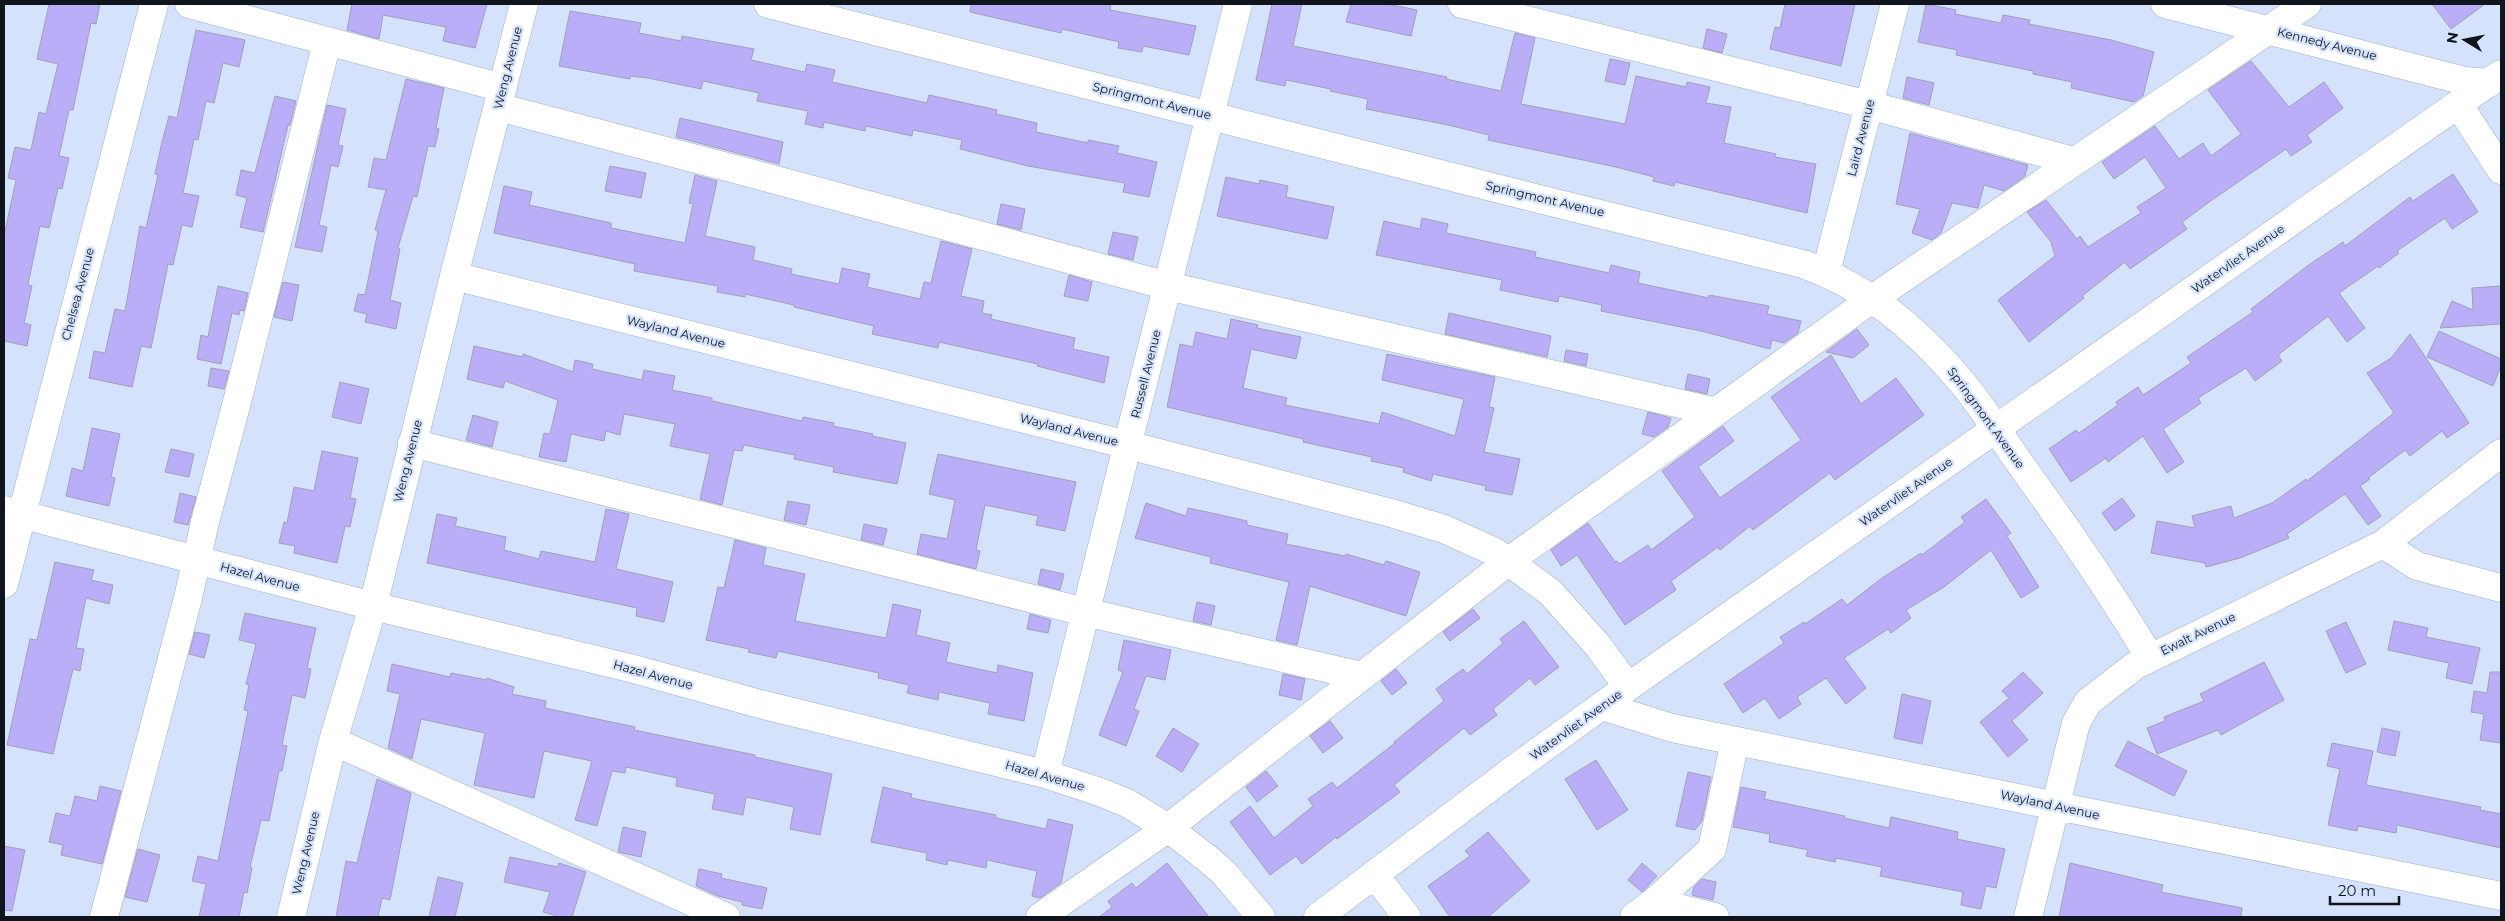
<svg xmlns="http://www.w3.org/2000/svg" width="2505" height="921" viewBox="0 0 2505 921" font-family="Montserrat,sans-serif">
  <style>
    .building { fill: #bbaef8; stroke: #a29fb8 }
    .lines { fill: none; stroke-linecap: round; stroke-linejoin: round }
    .minor-casing { stroke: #a1afc6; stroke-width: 29 }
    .minor { stroke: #fff; stroke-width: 28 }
    .labels { text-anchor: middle; stroke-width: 4.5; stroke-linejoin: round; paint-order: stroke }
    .street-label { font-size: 12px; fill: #10151d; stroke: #d4e3fb }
  </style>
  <rect width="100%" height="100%" fill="#d4e3fb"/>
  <!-- building -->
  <path class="building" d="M49 4H100L96 24 91 23 73 110H69L59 156 69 158 62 189 58 188 49 228 40 226 28 285 32 286 24 323 31 325 27 346 4 341V236L16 180 8 178 15 147 31 150 39 112 46 114 58 64 37 59Z
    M352 4H487L475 48 443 41 446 27 383 15 379 39 347 30Z
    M971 4H1111L1110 10 1196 26 1189 55 1143 46 1142 52 1118 48 1119 42 1062 29 1061 33 970 12Z
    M1272 4H1302L1293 46 1447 77 1446 79 1501 91 1515 33 1535 38 1521 104 1625 124 1636 76 1686 87 1687 82 1710 87 1706 103 1731 107 1724 143 1776 154 1775 157 1816 164 1807 213 1675 182 1674 186 1653 181 1654 177 1616 167 1488 140 1489 135 1448 125 1366 109 1368 99 1330 91 1331 89 1286 80 1285 86 1256 80Z
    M1351 4H1387L1417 10 1411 36 1346 22Z
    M1785 4H1855L1841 66 1770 49 1775 27 1780 28Z
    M1926 4 1956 10 1955 14 2001 23 2003 15 2030 20 2029 24 2111 40 2154 52 2143 96 2134 102 2071 88 2072 82 2033 74V71L1956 55 1957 50 1918 42Z
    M2432 4H2485L2451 29Z
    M570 11 641 23 639 33 681 41 682 36 754 49 751 60 805 72 807 64 835 70 832 82 927 103 929 95 956 101 997 110 996 114 1037 123 1036 132 1088 143V140L1119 146 1117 153 1157 162 1149 197 1123 192 1125 183 1028 166 960 149 962 140 913 130 912 136 866 126 865 131 824 122 823 128 805 124 808 111 757 101 759 93 703 81 701 89 648 78 630 76V79L559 66Z
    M1707 29 1727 34 1722 53 1703 48Z
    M196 30 245 40 239 67 223 63 214 103 206 101 198 140 194 139 183 193 199 196 192 227 182 225 173 265 168 264 151 348 141 346 132 387 89 378 94 351 105 353 115 309 125 311 140 226 146 228 158 175 155 174 162 142 169 116 177 118Z
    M1610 59 1630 63 1625 85 1605 81Z
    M2251 61 2289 107 2324 82 2343 108 2307 135 2312 142 2291 156 2286 149 2212 200 2182 222 2187 229 2130 269 2125 262 2082 296 2084 298 2029 342 1998 300 2055 256 2051 242 2027 212 2046 200 2077 239 2080 236 2088 247 2141 213 2137 207 2166 188 2145 157 2114 179 2102 162 2155 126 2179 159 2203 143 2211 156 2241 134 2208 90Z
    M1907 77 1934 83 1929 105 1903 98Z
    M406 79 444 88 436 128 439 129 435 147 428 146 417 197 413 196 398 248 400 249 390 300 401 303 396 329 365 322 367 314 354 311 358 294 365 295 378 231 375 230 386 190 368 187 374 158 386 160Z
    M275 96 296 101 290 125H288L263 232 240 227 247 198 236 195 241 170 255 173Z
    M327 105 346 109 338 145 343 146 338 167 331 165 319 225 327 227 322 252 295 247Z
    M680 118 783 142 779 164 676 137Z
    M1910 133 2028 165 2025 176 2004 191 1984 185 1978 208 1952 203 1941 233 1932 240 1912 233 1920 209 1896 204Z
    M610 166 646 173 641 198 605 191Z
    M2453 174 2478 212 2452 229 2445 218 2397 251 2399 253 2379 268 2378 266 2339 293 2365 328 2347 342 2328 316 2278 355 2282 361 2255 381 2246 368 2198 398 2201 403 2163 429 2184 462 2167 473 2143 436 2108 462 2106 458 2071 482 2049 449 2076 430 2079 433 2118 405 2116 402 2138 387 2143 395 2191 363 2187 357 2253 312 2251 309 2310 264 2343 242 2345 246 2410 197 2413 201Z
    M695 175 717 181 705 236 755 247 753 260 792 269 791 274 839 284 842 268 870 274 867 287 920 299 924 282 931 283 941 241 972 249 961 296 984 301 982 313 992 315 991 319 1075 338 1073 349 1109 357 1104 383 1037 366 1038 364 939 342 938 348 872 334 874 326 794 307V305L745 294V297L717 292 718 286 634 271 635 264 494 233 504 186 532 192 529 205 611 223V228L685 243 693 204 689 203Z
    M1226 177 1259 184 1260 180 1288 186 1286 197 1334 207 1327 239 1217 216Z
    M1001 204 1025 209 1021 230 997 224Z
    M1422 218 1448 224 1446 233 1536 252 1535 257 1609 273 1611 265 1640 272 1638 283 1709 298V295L1769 306 1767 314 1801 321 1798 333 1784 343 1772 340 1770 349 1701 331 1601 311 1602 305 1559 296 1558 302 1500 290 1502 280 1376 255 1384 221 1420 229Z
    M1113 232 1138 237 1133 260 1108 254Z
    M1069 275 1092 282 1088 301 1064 296Z
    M283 282 299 285 292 321 274 317Z
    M218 286 248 293 244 311 240 310 239 315 232 313 221 364 197 359 201 335 208 337Z
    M2501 286V324L2440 328 2452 301 2473 310 2472 288Z
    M1449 313 1551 336 1547 357 1445 334Z
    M1231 319 1258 325 1257 328 1301 337 1296 359 1251 349 1243 388 1287 398 1285 405 1379 424 1382 412 1455 436 1464 399 1382 380 1387 354 1495 377 1489 407 1494 408 1484 452 1520 459 1512 495 1485 490 1486 486 1433 474 1431 481 1403 472 1404 468 1371 461 1372 457 1303 442 1304 439 1167 407 1180 344 1193 347 1196 332 1227 339Z
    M1857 329 1869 345 1853 358 1826 352Z
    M2439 331 2501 359V366L2493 386 2427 357Z
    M2410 334 2469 423 2447 438 2442 431 2410 456 2405 450 2368 478 2370 479 2360 486 2381 516 2368 525 2345 494 2287 534 2289 538 2240 558 2206 567 2205 563 2151 553 2157 521 2195 528 2192 516 2231 506 2234 518 2272 503 2306 479 2307 481 2394 413 2367 373 2391 358Z
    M474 346 523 357V354L573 372 575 360 593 364 592 369 642 380 644 370 675 376 672 390 712 398V401L802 421 803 417 834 423 833 426 873 434 872 436 906 443 897 484 833 472 834 467 794 459 795 455 744 445 742 451 734 450 722 505 700 499 710 454 670 446 675 424 624 414 620 435 606 431 604 441 571 434 566 462 539 457 544 433 550 434 558 400 505 381 503 388 467 379Z
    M1566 350 1588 354 1586 366 1564 361Z
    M1831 355 1861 404 1896 378 1924 415 1835 480 1830 473 1753 530 1750 526 1720 550 1718 547 1671 581 1676 590 1625 625 1577 555 1561 566 1551 550 1588 523 1615 562 1617 561 1619 564 1648 545 1651 550 1695 517 1662 471 1723 426 1734 441 1698 467 1720 498 1801 440 1771 397Z
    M211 368 229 371 224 389 208 386Z
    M1688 374 1710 379 1707 394 1685 389Z
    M340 382 369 389 361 424 332 417Z
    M1648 412 1671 418 1668 427 1654 437 1642 434Z
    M473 415 498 422 492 447 466 440Z
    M92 428 120 434 111 477 115 478 109 506 66 496 72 468 83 471Z
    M171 449 194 454 189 477 165 472Z
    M322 451 358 458 350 498 356 499 350 527 345 526 337 563 294 553 295 546 279 543 284 522 287 523 294 487 314 491Z
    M938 454 1076 482 1065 531 1036 525 1038 516 985 505 976 550 980 551 976 569 917 554 921 534 947 539 955 500 929 494Z
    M180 493 196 497 188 525 174 522Z
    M2122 498 2135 516 2115 531 2102 513Z
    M1986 499 2011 533 2007 536 2039 587 2021 598 1991 550 1944 587 1906 610 1911 618 1891 633 1888 629 1844 658 1866 688 1846 704 1826 678 1797 697 1801 704 1779 719 1765 698 1743 713 1724 684 1784 643 1780 637 1804 622 1805 624 1842 599 1847 605 1882 578 1921 553 1922 555 1965 522 1961 517Z
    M788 501 810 505 806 525 784 520Z
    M1146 503 1186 516 1188 508 1216 514 1247 521V525L1288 534 1286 544 1345 556 1346 554 1384 565 1386 561 1420 572 1406 616 1310 586 1297 645 1276 640 1289 582 1210 563 1211 557 1135 538Z
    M606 509 629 514 616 569 673 582 664 622 636 616 637 608 427 563 437 514 457 518 455 526 506 537 504 550 539 559 541 551 595 562Z
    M864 524 887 529 883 545 861 540Z
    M735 540 766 548 763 565 805 574 795 621 886 638 893 604 921 610 916 635 950 643 946 662 997 673 998 665 1033 673 1024 721 988 714 990 703 939 692 938 700 907 693 909 685 878 678 879 673 778 651 776 658 748 652 749 649 706 640 718 587 724 588Z
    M55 562 94 570 91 580 113 585 109 604 86 598 76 648 84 649 80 671 73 669 53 754 7 745 30 639 37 640Z
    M1041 569 1064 574 1060 590 1038 584Z
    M1197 602 1215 606 1211 625 1193 621Z
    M1473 609 1480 618 1450 641 1443 632Z
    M245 613 316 628 307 668 311 669 305 698 292 695 282 745 287 746 282 771H279L269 821 261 820 250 867 252 868 247 893 244 892 239 917H199L206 884 192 881 198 856 218 861 248 711 244 710 249 685 246 684 256 644 239 640Z
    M1030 614 1051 620 1048 633 1027 629Z
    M1524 621 1559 667 1535 685 1530 678 1493 709 1497 715 1470 735 1464 728 1394 785 1400 792 1337 839 1336 837 1302 864 1296 856 1270 875 1230 822 1250 806 1274 838 1313 806 1308 799 1332 782 1337 788 1395 743 1394 742 1444 701 1436 689 1463 669 1467 674 1503 643 1500 639Z
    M2394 621 2428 628 2426 637 2480 648 2472 684 2446 678 2449 663 2388 650Z
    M2346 622 2366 664 2346 673 2326 631Z
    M195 632 210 635 204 658 189 654Z
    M1124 640 1171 650 1165 680 1146 676 1134 709 1139 711 1126 746 1099 735 1123 672 1118 670Z
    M2264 662 2284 700 2221 735 2218 730 2157 754 2147 728 2165 721 2164 717 2204 701 2200 694Z
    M392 664 450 677 451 673 487 680V678L514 687 512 694 546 701 545 708 635 727 634 730 755 755V757L832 774 820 835 790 829 794 807 746 797 743 815 712 809 715 794 676 786 677 778 626 767 625 773 612 771 597 826 575 820 592 761 544 751 534 798 474 785 485 733 421 719 412 759 388 748 400 694 387 691Z
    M1396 669 1407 683 1392 695 1381 681Z
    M2023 672 2043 693 2012 721 2028 740 2008 757 1980 722 2009 698 2002 691Z
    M2490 672H2501V743L2480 740 2484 714 2471 712 2474 691 2487 693Z
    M1283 674 1305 679 1301 700 1279 695Z
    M1902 694 1931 701 1922 744 1894 738Z
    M1330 721 1343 738 1323 753 1310 736Z
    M1173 728 1199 744 1182 772 1156 756Z
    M2382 728 2400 732 2395 756 2377 752Z
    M2128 741 2187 771 2174 796 2115 766Z
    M2332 743 2373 751 2366 785 2481 807 2480 810 2501 814V848L2397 825 2396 833 2358 826 2357 831 2328 825 2340 769 2327 766Z
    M1596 760 1628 810 1597 830 1565 779Z
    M1266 771 1278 786 1257 802 1246 787Z
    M1688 772 1711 777 1702 821 1695 830 1676 826Z
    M377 779 411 793 390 900 382 898 378 917H336L346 861 357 863Z
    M100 786 121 791 102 864 61 855 63 845 49 842 56 813 70 816 75 796 97 801Z
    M883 787 912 794 911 798 996 815V818L1046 829 1048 819 1073 825 1061 883 1040 898 1032 896 1037 871 987 860 986 868 948 860 947 865 926 860 927 853 871 842Z
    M1741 787 1766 792 1764 799 1845 816 1844 818 1889 828 1891 817 1958 832 1957 839 2005 849 1996 888 1986 886 1981 909 1961 905 1963 892 1880 876 1882 867 1836 858 1835 862 1806 856 1808 850 1769 842 1770 834 1733 827Z
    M623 827 646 832 641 857 618 852Z
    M1488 832 1530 881 1488 917H1450L1428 886 1470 856 1465 851Z
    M4 846 25 850 12 911 4 910Z
    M138 849 160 855 147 902 125 897Z
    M510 857 558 867 559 863 586 872 572 917H560L543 912 550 892 504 882Z
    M1167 863 1209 917H1099L1112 907 1108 901 1132 883 1136 888Z
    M1642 863 1657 876 1642 892 1628 880Z
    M2070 863 2163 885 2161 892 2242 908 2241 917H2059Z
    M699 869 722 874 721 878 767 888 762 909 742 905V902L718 896 696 886Z
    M438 877 463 883 455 917H429Z
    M1702 879 1716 882 1713 900 1692 895 1694 887Z"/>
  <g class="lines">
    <defs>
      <path id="minor" d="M189 4 503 88
        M768 4 1527 196 1803 264C1865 286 1918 330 1960 380 1984 408 2004 442 2026 472 2070 533 2112 594 2150 658
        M1462 4 1869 105 2073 161
        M2165 4 2465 81 2489 83
        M2458 104 2501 170
        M498 107 765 177 1168 286 1716 412
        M1826 272 1895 4
        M454 276 1128 445 1391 513 1444 529 1495 552 1550 592 1599 647 1628 687
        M412 443 1085 612 1361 676
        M4 510 373 606 634 669 756 703 1045 774 1100 792 1127 803 1168 828 1208 859 1224 873 1261 917
        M2383 544 2417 566 2501 588
        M4 584 154 4
        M1602 706 1672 728 2501 896
        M333 741 726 917
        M1045 774 1238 4
        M1374 874 1407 917
        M1654 902 1715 917
        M104 917 188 598 205 522 238 398 327 42
        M291 917 333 741 373 606 454 276 524 4
        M1040 917 1168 828 1509 561 1872 299 2307 4
        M1318 917 1521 764 1628 687 2501 74
        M1634 917 1654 902 1712 849 1735 741
        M2028 917 2076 723 2088 702 2136 665 2383 544 2501 453"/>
    </defs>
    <!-- minor casing -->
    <use href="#minor" class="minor-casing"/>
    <!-- minor -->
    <use href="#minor" class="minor"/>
  </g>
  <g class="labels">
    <!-- street labels -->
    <g class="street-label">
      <text transform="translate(2327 44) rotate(14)" y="4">Kennedy Avenue</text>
      <text transform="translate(508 68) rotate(-76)" y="4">Weng Avenue</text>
      <text transform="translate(1152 101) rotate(14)" y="4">Springmont Avenue</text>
      <text transform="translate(1861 138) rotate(-76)" y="4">Laird Avenue</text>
      <text transform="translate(1545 199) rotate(13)" y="4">Springmont Avenue</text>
      <text transform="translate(2238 259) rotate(-35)" y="4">Watervliet Avenue</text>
      <text transform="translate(78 294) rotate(-75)" y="4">Chelsea Avenue</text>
      <text transform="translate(676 332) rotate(14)" y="4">Wayland Avenue</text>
      <text transform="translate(1146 374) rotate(-76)" y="4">Russell Avenue</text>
      <text transform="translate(1986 418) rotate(54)" y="4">Springmont Avenue</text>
      <text transform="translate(1069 430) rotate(14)" y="4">Wayland Avenue</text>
      <text transform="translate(408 461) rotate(-76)" y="4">Weng Avenue</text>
      <text transform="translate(1906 492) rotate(-35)" y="4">Watervliet Avenue</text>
      <text transform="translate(260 577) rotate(15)" y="4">Hazel Avenue</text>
      <text transform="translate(2198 634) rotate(-26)" y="4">Ewalt Avenue</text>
      <text transform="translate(653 675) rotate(15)" y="4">Hazel Avenue</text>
      <text transform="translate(1576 725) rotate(-36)" y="4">Watervliet Avenue</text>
      <text transform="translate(1045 776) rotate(16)" y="4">Hazel Avenue</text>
      <text transform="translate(2050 805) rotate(12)" y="4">Wayland Avenue</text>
      <text transform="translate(306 853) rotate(-77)" y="4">Weng Avenue</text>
    </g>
  </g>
  <!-- border -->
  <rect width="2505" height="921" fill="none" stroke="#10151d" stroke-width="10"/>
  <!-- north arrow -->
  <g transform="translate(2465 40) rotate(280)" stroke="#d4e3fb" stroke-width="4" paint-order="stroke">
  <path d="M0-4L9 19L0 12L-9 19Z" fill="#10151d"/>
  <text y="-8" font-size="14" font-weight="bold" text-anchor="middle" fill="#10151d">N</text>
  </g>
  <!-- scale -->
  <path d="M2330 896v8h69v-8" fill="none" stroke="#10151d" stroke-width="2.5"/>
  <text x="2338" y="896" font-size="15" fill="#10151d" stroke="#d4e3fb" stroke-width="4" paint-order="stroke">20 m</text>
</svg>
